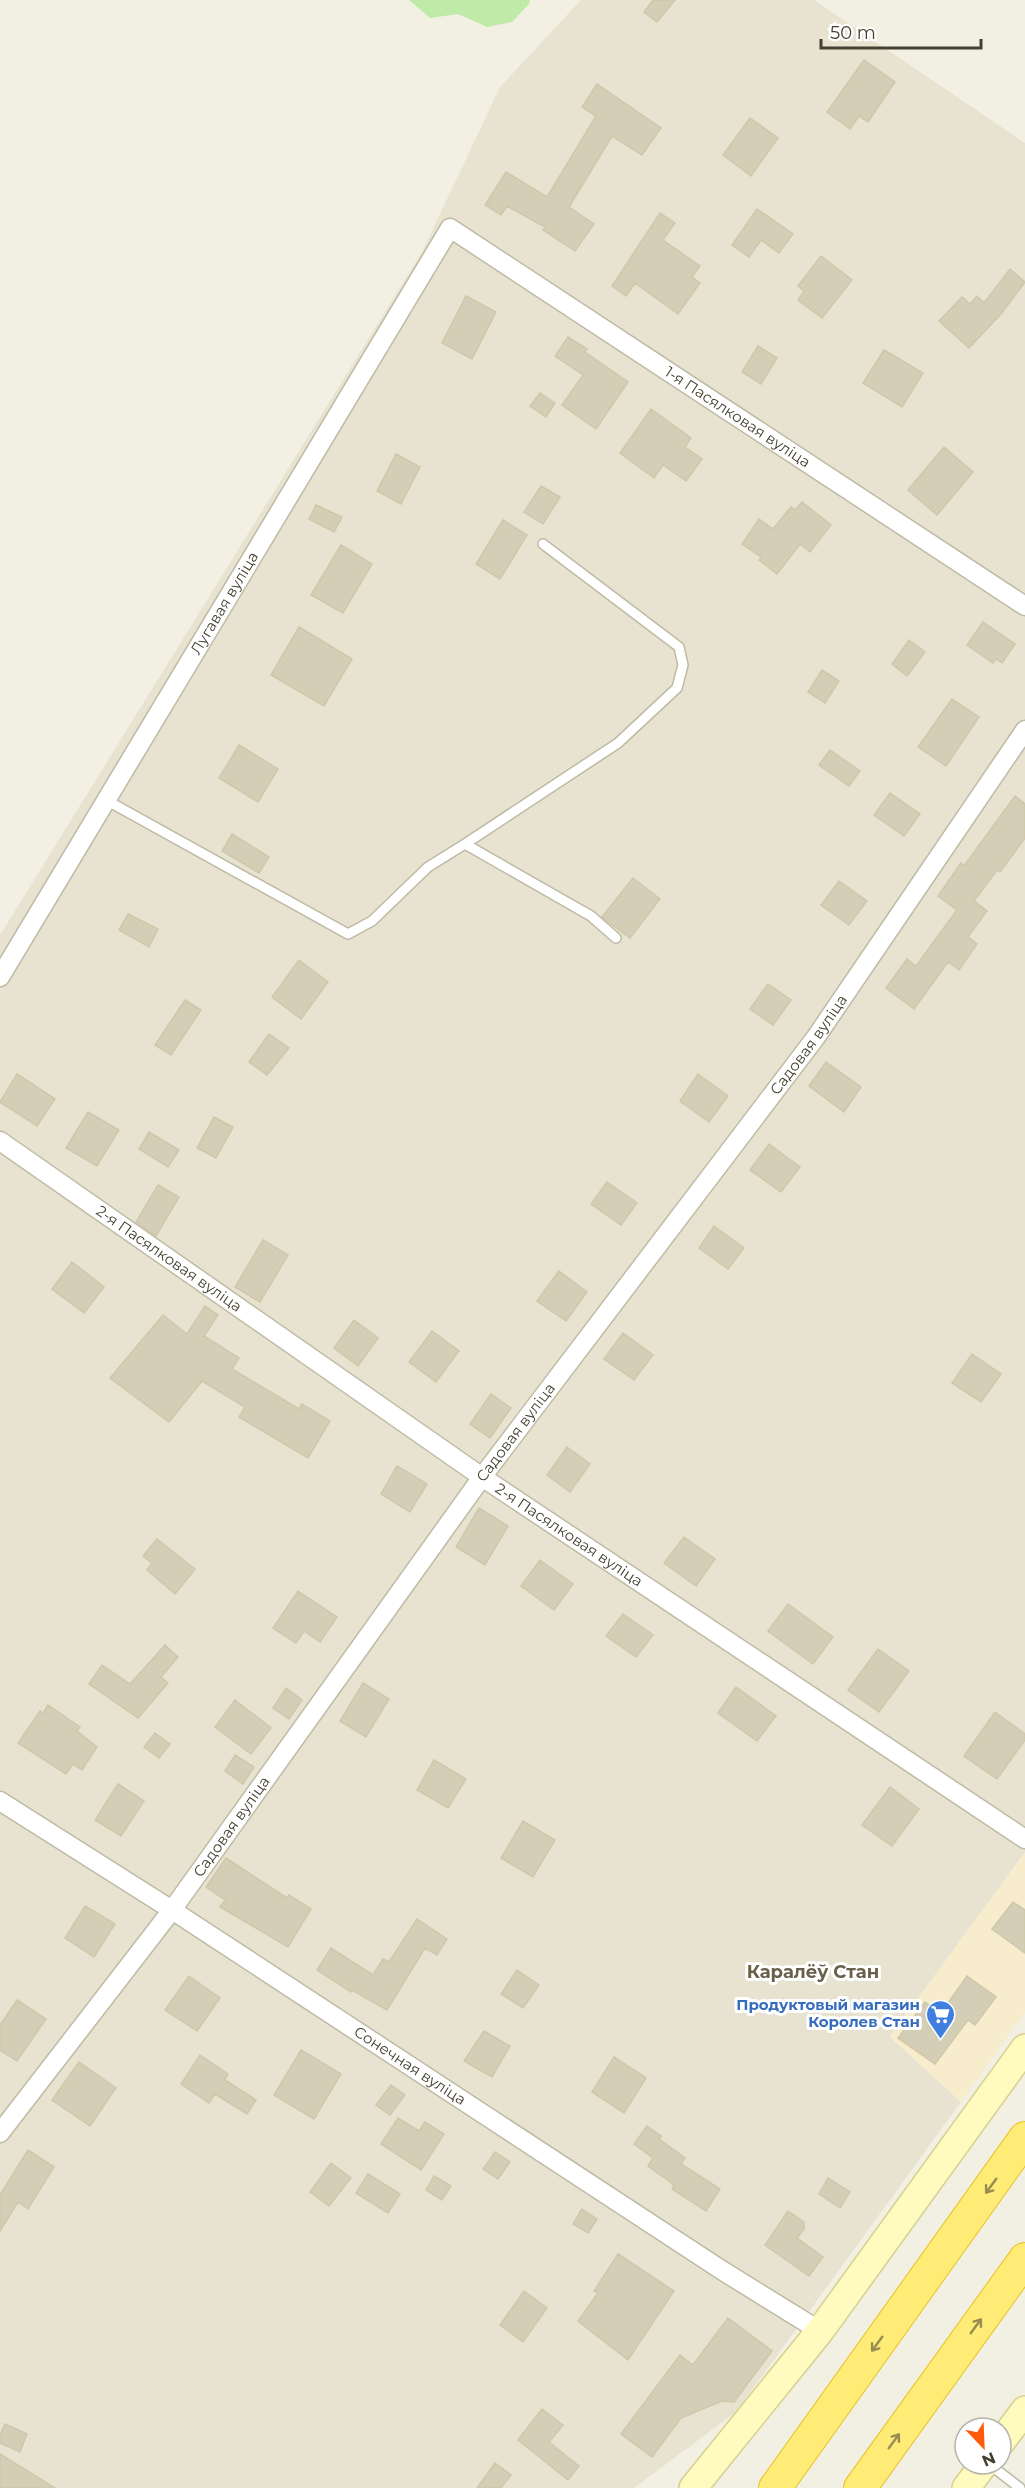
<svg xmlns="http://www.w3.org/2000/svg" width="1025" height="2488" viewBox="0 0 1025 2488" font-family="Montserrat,sans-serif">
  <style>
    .residential { fill: #e7e3d0 }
    .commercial { fill: #f7eccb }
    .green { fill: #c0eaa7 }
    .building { fill: #d4ceb7; stroke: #d0c7aa; stroke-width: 1.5 }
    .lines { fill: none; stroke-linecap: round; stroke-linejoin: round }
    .service-casing { stroke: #bebaa4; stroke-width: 12 }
    .minor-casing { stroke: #bebaa4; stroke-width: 21 }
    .secondary-casing { stroke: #d5d08e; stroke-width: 30 }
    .trunk-casing { stroke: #e7c227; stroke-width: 34 }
    .service { stroke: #fff; stroke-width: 9 }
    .minor { stroke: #fff; stroke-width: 18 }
    .secondary { stroke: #fffbbf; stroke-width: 27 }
    .trunk { stroke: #ffec77; stroke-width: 32 }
    .oneway { stroke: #988d51 }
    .labels { text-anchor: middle; stroke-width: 6; stroke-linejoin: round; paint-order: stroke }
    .street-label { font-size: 15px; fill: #444032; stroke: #fff }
    .shop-label { font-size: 15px; font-weight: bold; fill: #366cbe; stroke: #fff; text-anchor: end }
    .quarter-label { font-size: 18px; font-weight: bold; fill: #686049; stroke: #fff }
  </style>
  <rect width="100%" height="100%" fill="#f2f0e2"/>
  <!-- residential -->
  <path class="residential" d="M581 0H814L1025 143V1852L890 2037 961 2102 736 2412 634 2488H0V935L422 252 500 87Z"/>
  <!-- commercial -->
  <path class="commercial" d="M1025 1853V2012L961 2102 890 2036Z"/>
  <!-- green -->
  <path class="green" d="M409 0H530L529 4 512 22 487 27 458 14 430 18Z"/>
  <!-- building -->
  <path class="building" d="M653 0H675L657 22 644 12Z
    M864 60 895 82 868 122 859 116 850 129 827 112Z
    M597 84 661 128 642 155 612 136 569 207 594 224 575 251 543 230 545 227 507 206 501 215 485 205 506 172 547 197 596 116 582 107Z
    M750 118 778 138 751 176 723 155Z
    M757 209 793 234 779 253 761 240 749 257 732 245Z
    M660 213 675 223 663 240 700 266 692 277 700 283 678 314 635 283 626 296 612 286Z
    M821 256 852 280 822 318 798 300 804 291 798 286Z
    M1010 269 1025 282 1001 314 969 348 939 321 962 297 970 304 977 296 984 303Z
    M466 296 496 312 472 359 442 343Z
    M568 337 587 349 585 352 628 382 596 429 562 405 583 375 555 356Z
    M758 346 777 358 761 384 742 372Z
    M884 350 923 373 902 407 863 383Z
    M540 393 555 403 546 417 530 406Z
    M651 409 691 438 685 447 702 459 686 481 663 465 654 478 620 453Z
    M944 447 973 472 937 515 908 490Z
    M396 454 420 467 401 504 377 491Z
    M541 486 560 497 543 524 524 512Z
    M802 502 831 525 810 552 800 544 777 574 759 560 761 557 742 544 759 519 773 529 791 507 795 510Z
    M316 505 342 517 334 532 309 519Z
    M503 520 527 535 500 579 476 564Z
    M341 545 372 564 343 613 311 595Z
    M983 622 1015 644 1002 663 996 659 993 663 967 645Z
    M299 627 352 659 324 706 271 675Z
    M909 640 925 652 907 676 892 664Z
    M822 670 839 681 825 703 808 692Z
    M952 699 979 717 946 766 918 747Z
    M239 745 278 769 258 802 219 778Z
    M830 750 860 771 849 786 819 765Z
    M890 793 920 814 904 836 874 815Z
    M1015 796 1025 804V838L1000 872 997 870 974 901 987 911 968 937 977 944 959 970 948 962 914 1009 886 988 907 959 916 966 957 910 938 896 961 863 964 866Z
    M232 834 269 857 259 873 222 851Z
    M633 878 660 899 630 938 602 917Z
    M839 881 867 901 849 925 821 905Z
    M128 914 158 929 149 947 119 930Z
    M299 960 328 982 301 1019 272 997Z
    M768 984 791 1000 773 1025 750 1009Z
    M185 1000 201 1010 171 1055 155 1045Z
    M269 1034 289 1048 267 1075 249 1062Z
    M826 1062 861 1087 844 1112 809 1086Z
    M17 1074 55 1099 37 1126 0 1102Z
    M698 1074 728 1096 709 1122 680 1101Z
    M88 1112 119 1130 97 1166 66 1148Z
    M214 1117 233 1127 216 1158 197 1148Z
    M149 1132 179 1150 168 1167 139 1149Z
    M769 1144 800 1167 781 1192 750 1170Z
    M607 1182 637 1203 621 1225 591 1204Z
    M158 1185 179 1197 156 1236 136 1222Z
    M714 1226 744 1248 728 1269 699 1248Z
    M263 1240 288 1255 260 1302 235 1287Z
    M72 1262 104 1287 84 1313 52 1289Z
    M559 1271 587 1292 566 1321 537 1301Z
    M205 1306 218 1315 204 1336 239 1358 232 1369 299 1409 302 1404 330 1421 308 1458 239 1417 245 1407 202 1381 169 1422 110 1378 163 1315 187 1334Z
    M354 1320 378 1338 358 1366 334 1348Z
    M432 1331 459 1351 436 1382 409 1362Z
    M623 1333 653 1355 634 1380 604 1359Z
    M972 1354 1001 1374 981 1402 952 1383Z
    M491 1394 511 1408 490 1438 470 1424Z
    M567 1447 590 1464 570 1492 547 1475Z
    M397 1466 427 1484 410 1512 381 1494Z
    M479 1508 508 1526 485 1565 456 1547Z
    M684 1537 715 1559 696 1586 664 1563Z
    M157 1539 195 1569 175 1594 147 1570 152 1563 143 1556Z
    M540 1560 573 1584 554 1610 521 1586Z
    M298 1591 337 1617 320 1642 304 1631 296 1643 273 1628Z
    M788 1604 833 1637 813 1664 768 1631Z
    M623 1614 653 1635 636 1657 606 1636Z
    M165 1645 178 1657 161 1677 168 1683 138 1718 89 1684 102 1665 130 1684Z
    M878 1649 909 1671 879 1712 848 1690Z
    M363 1683 389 1699 366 1737 340 1721Z
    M736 1687 776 1716 757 1741 718 1713Z
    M286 1688 302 1700 289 1719 273 1708Z
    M235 1700 271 1728 251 1754 215 1727Z
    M48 1705 80 1727 77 1731 97 1747 82 1770 73 1764 66 1774 18 1743 40 1711 43 1713Z
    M995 1712 1025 1734V1740L997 1779 964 1756Z
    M155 1733 170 1744 159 1758 144 1747Z
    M235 1755 254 1767 243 1784 225 1771Z
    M434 1760 466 1779 448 1808 417 1790Z
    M118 1784 144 1801 121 1836 95 1820Z
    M890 1787 919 1809 892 1846 862 1825Z
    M523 1821 555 1840 533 1877 501 1858Z
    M226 1858 287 1898 289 1895 311 1909 288 1947 220 1907 225 1900 206 1887Z
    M1013 1902 1025 1910V1953L992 1929Z
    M85 1906 115 1924 94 1957 65 1938Z
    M417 1919 447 1939 437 1955 425 1948 387 2010 352 1990 351 1992 317 1970 331 1948 373 1975 383 1959 389 1962Z
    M517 1970 539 1985 523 2008 501 1994Z
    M189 1976 220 1998 197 2031 165 2010Z
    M967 1976 996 1997 975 2025 968 2020 935 2064 898 2038 925 2002 941 2013Z
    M17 2000 46 2019 17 2061 0 2050V2025Z
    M484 2031 510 2046 492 2077 464 2061Z
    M301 2050 341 2074 314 2119 274 2095Z
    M200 2055 228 2074 225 2080 256 2100 247 2114 215 2094 209 2103 181 2084Z
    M614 2057 646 2078 624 2113 592 2092Z
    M79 2062 116 2088 90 2126 52 2100Z
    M391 2085 405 2095 390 2115 376 2105Z
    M398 2118 419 2131 425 2122 444 2134 421 2170 381 2144Z
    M647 2126 661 2136 659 2139 685 2158 681 2164 720 2189 706 2211 672 2189 674 2185 648 2166 653 2158 634 2144Z
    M28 2150 54 2167 28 2209 18 2202 0 2231V2195Z
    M495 2152 510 2162 498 2179 483 2169Z
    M331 2163 351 2178 329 2206 310 2192Z
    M368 2174 400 2194 388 2213 356 2193Z
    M434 2176 451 2186 442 2200 426 2190Z
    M828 2178 850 2192 840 2208 819 2194Z
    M582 2209 597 2219 588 2233 573 2224Z
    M788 2211 804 2222V2229L797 2238 823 2257 809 2276 765 2245Z
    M618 2254 674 2291 628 2360 578 2321 598 2293 594 2291Z
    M524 2291 547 2308 523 2342 500 2325Z
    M728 2318 772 2351 734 2402 722 2401 681 2418 652 2457 621 2434 680 2355 693 2365Z
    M542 2409 563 2425 549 2442 579 2466 568 2480 518 2440Z
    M5 2424 27 2434 20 2452 0 2443V2435Z
    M0 2454 55 2488H0Z
    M495 2463 511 2475 501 2488H477Z"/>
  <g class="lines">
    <defs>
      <path id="service" d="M106 800 348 934 372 921 428 867 465 844 591 916 616 938
        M465 844 618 743 677 688 683 665 679 647 543 544
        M989 2464 1020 2488"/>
      <g id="minor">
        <path id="s1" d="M0 977 450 228 1025 606"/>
        <path id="s2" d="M0 1141 482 1477 1025 1839"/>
        <path id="s3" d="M0 1801 172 1910 723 2271 820 2331"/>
        <path id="s4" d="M0 2133 172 1910 482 1477 816 1037 1025 730"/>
      </g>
      <path id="secondary" d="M1001 2442 1025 2410
        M693 2488 820 2331 1025 2048
        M966 2488 984 2464"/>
      <path id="trunk" d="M775 2488 1025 2138
        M860 2488 1025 2259"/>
    </defs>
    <!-- service casing -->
    <use href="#service" class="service-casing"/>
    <!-- minor casing -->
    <use href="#minor" class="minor-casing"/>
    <!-- secondary casing -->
    <use href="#secondary" class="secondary-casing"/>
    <!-- trunk casing -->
    <use href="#trunk" class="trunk-casing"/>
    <!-- service -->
    <use href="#service" class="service"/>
    <!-- minor -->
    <use href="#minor" class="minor"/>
    <!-- secondary -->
    <use href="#secondary" class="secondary"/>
    <!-- trunk -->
    <use href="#trunk" class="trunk"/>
  </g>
  <!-- one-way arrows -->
  <defs><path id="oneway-shaft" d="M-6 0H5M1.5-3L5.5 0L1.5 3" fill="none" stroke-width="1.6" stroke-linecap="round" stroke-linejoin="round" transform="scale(1.5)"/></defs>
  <g class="oneway">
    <use href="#oneway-shaft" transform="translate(991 2186) rotate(126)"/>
    <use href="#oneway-shaft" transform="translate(976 2326) rotate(-54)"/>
    <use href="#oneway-shaft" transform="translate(877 2344) rotate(126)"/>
    <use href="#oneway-shaft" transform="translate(894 2441) rotate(-54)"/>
  </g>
  <!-- icons -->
  <defs>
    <symbol id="supermarket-pin" viewBox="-11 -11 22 30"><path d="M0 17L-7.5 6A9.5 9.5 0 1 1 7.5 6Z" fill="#3f7fe0" stroke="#fff"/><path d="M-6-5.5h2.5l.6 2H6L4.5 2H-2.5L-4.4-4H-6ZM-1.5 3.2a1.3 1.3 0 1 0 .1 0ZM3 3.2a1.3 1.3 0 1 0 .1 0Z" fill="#fff"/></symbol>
  </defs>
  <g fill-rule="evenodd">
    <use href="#supermarket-pin" x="924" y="1998" width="33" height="45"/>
  </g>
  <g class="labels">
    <!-- street labels -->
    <g class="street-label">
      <text dy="5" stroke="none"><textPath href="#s1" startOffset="1218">1-я Пасялковая вуліца</textPath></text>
      <text dy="5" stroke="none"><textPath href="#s1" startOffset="436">Лугавая вуліца</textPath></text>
      <text dy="5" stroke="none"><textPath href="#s4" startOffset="1356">Садовая вуліца</textPath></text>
      <text dy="5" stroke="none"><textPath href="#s2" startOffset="206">2-я Пасялковая вуліца</textPath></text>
      <text dy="5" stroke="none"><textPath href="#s4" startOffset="870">Садовая вуліца</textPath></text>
      <text dy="5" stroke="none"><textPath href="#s2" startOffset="692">2-я Пасялковая вуліца</textPath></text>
      <text dy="5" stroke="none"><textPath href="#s4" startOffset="384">Садовая вуліца</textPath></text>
      <text dy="5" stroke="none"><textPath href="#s3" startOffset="488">Сонечная вуліца</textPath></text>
    </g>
    <!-- shop labels -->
    <g class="shop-label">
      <text x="920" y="2010">Продуктовый магазин<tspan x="920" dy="17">Королев Стан</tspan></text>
    </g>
    <!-- quarter labels -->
    <g class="quarter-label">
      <text x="813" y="1978">Каралёў Стан</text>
    </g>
  </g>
  <!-- north arrow -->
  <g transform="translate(983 2446) rotate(157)"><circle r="28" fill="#ffffff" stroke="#b4b3ad" stroke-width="1.5"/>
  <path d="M0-4.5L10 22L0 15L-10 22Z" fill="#ff5b0c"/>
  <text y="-9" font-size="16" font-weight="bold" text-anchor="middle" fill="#444032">N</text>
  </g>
  <!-- scale -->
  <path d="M821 39v9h160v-9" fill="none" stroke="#444032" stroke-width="3"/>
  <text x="830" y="39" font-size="18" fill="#444032" stroke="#ffffff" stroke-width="4.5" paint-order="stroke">50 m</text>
</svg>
